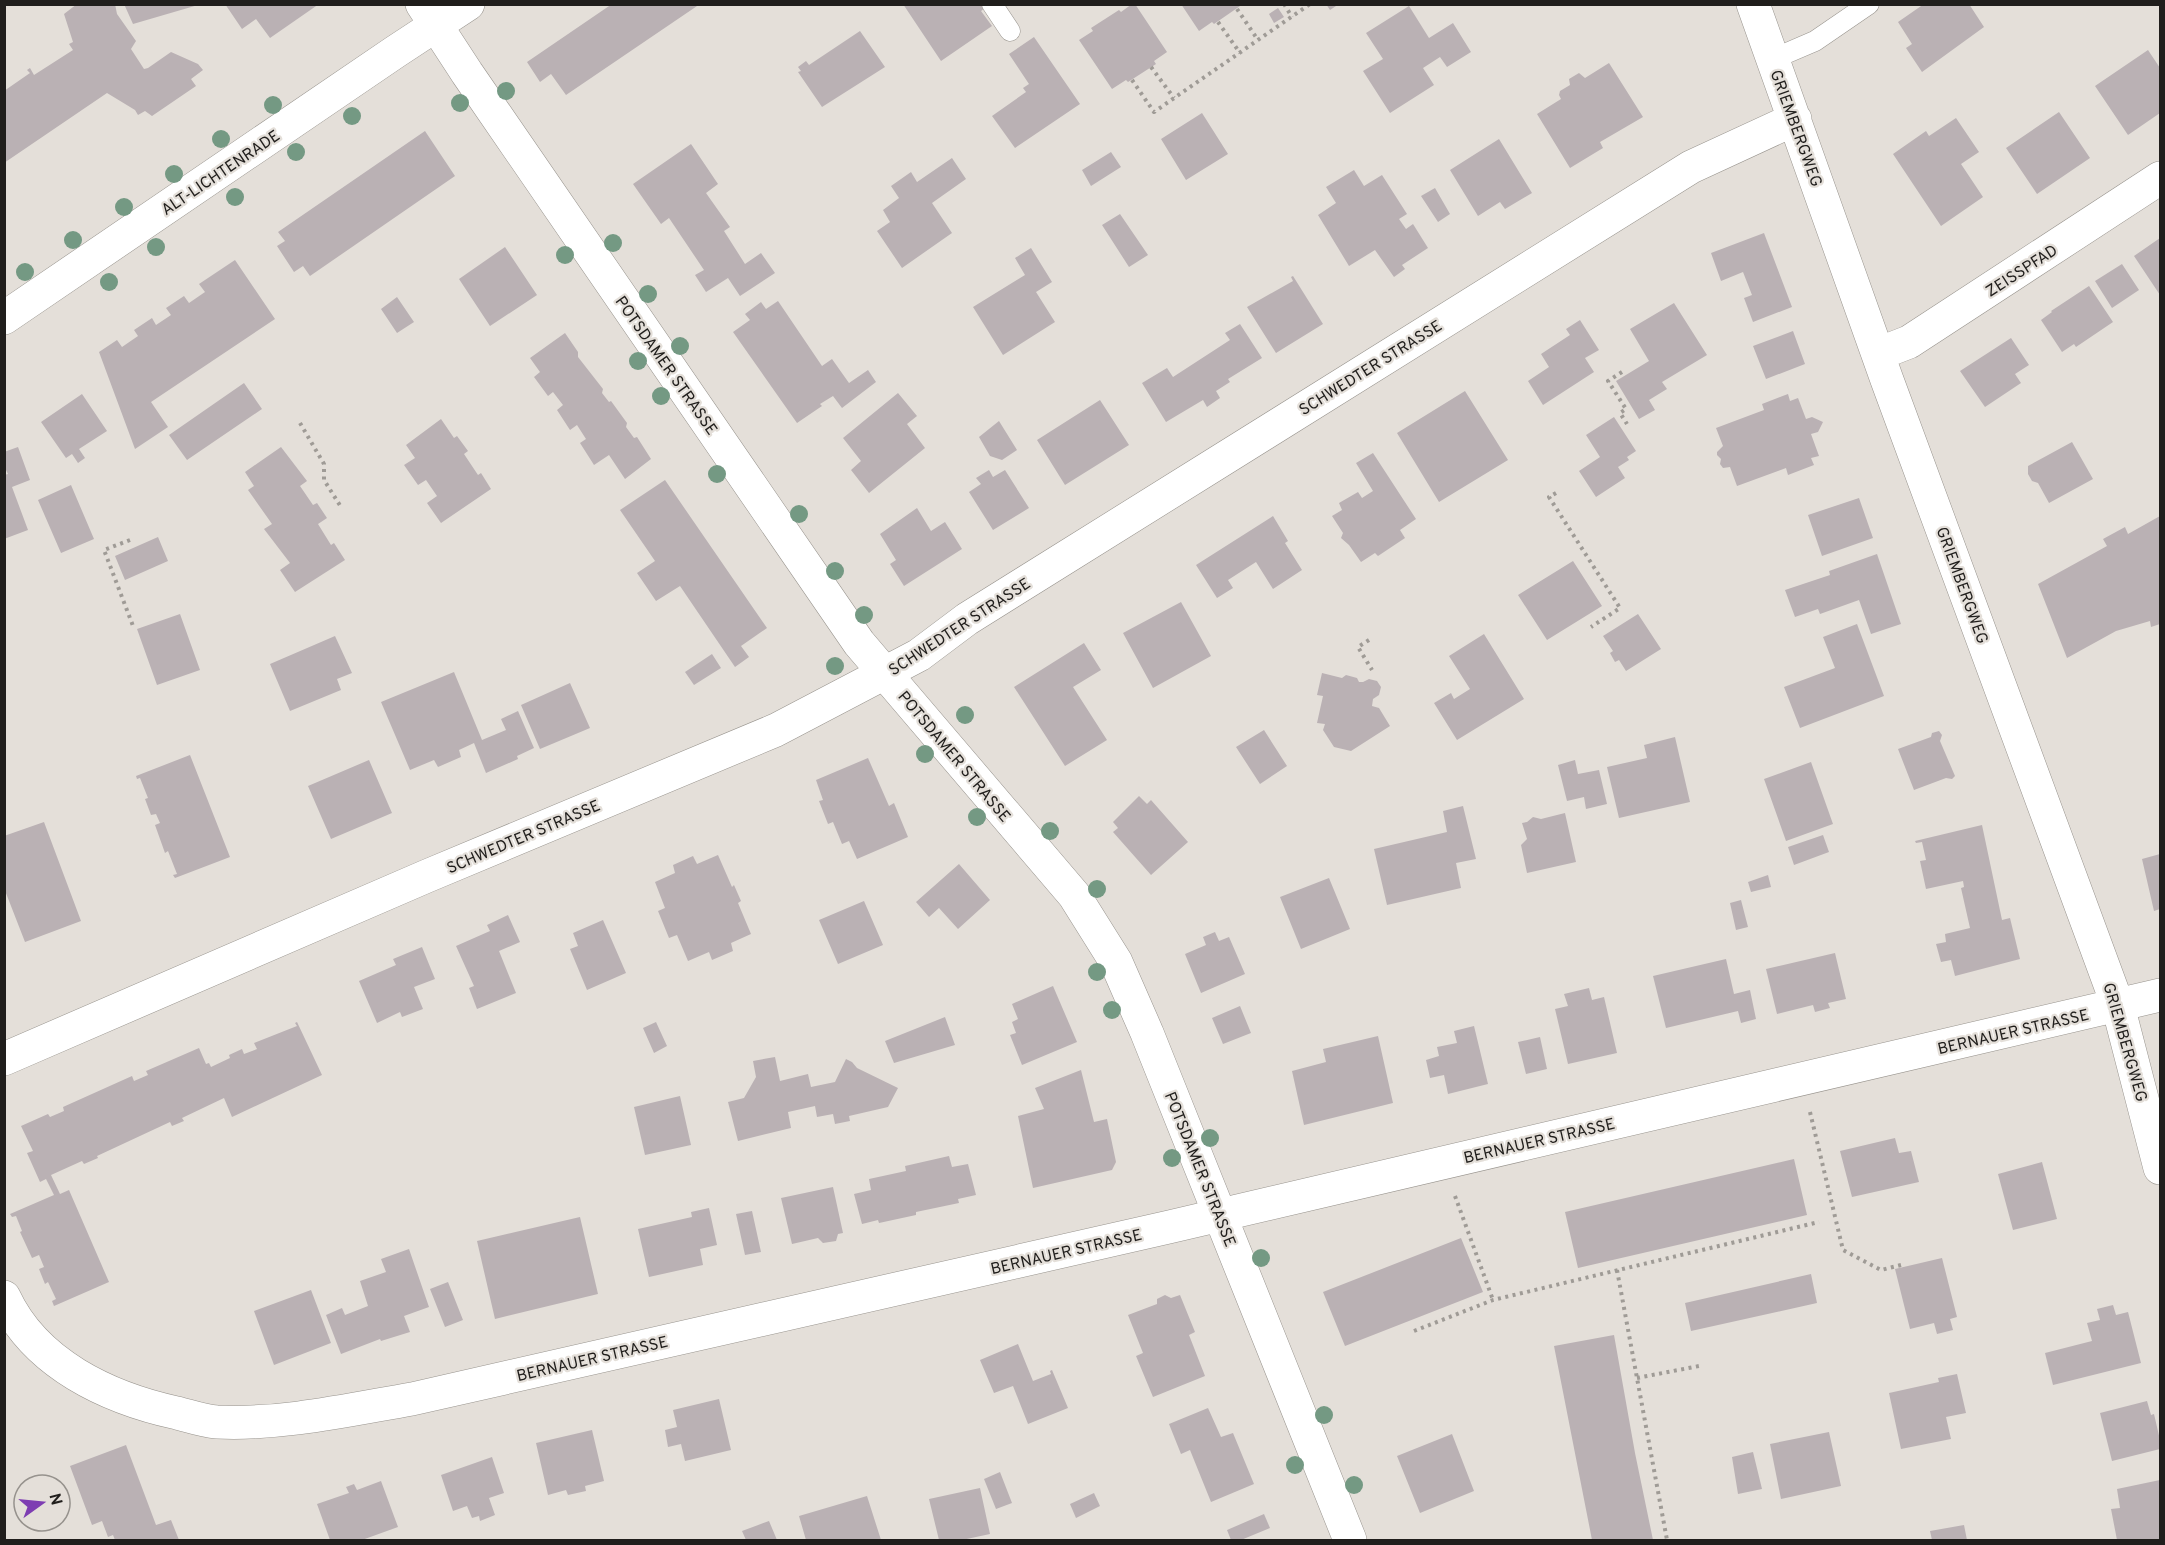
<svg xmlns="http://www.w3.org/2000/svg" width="2165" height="1545" viewBox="0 0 2165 1545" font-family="Overpass,sans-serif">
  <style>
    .building { fill: #bab1b4 }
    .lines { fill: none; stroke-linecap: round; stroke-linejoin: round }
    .lane-casing { stroke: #98948e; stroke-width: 21 }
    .street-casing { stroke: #98948e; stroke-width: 34 }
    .path { stroke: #9f9b96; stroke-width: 4; stroke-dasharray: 3 4.5; stroke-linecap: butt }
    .lane { stroke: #fff; stroke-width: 20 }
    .street { stroke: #fff; stroke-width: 33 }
    .tree { fill: #749983 }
    .labels { text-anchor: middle; stroke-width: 4.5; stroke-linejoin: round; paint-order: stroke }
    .street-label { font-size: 16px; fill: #201e1c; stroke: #e4dfd9 }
  </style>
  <rect width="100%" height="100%" fill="#e4dfd9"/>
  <!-- building -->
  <path class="building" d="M77 4H115L117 14 136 41 131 49 144 69 148 68 171 52 198 64 203 70 191 79 196 86 152 116 145 111 138 115 135 110 107 93 4 163V91L30 73 27 70 30 68 34 75 73 50 69 44 73 42 64 14Z
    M124 4H198V5L133 24Z
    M225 4H319L270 38 256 19 242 29Z
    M612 4H700L566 95 551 74 540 82 527 62Z
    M903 4H987L988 6 981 11 992 26 941 61Z
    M1132 4H1135L1167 52 1154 61 1156 64 1128 82 1126 80 1112 89 1079 40 1093 31 1091 28 1119 10 1121 12Z
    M1181 4H1243L1214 24 1212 22 1199 31Z
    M1326 4H1339L1330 10Z
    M1924 4H1969L1984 27 1922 72 1906 48 1912 44 1898 22Z
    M1409 6 1429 38 1453 23 1471 52 1447 67 1440 57 1423 68 1434 85 1390 113 1363 71 1383 59 1366 33Z
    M1278 8 1284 17 1274 23 1269 14Z
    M860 31 885 67 822 107 798 72 801 71 798 67 806 61 809 65Z
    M1034 37 1080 104 1015 148 992 116 1026 92 1023 88 1029 84 1009 54Z
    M2148 50 2160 68V113L2128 135 2095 86Z
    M1609 63 1643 117 1600 142 1603 148 1570 168 1537 114 1561 99 1559 95 1560 91 1570 85 1569 79 1579 73 1585 78Z
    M2059 112 2090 158 2037 194 2006 148Z
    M1202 113 1228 154 1186 180 1161 139Z
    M1956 118 1979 152 1961 164 1983 197 1941 226 1893 154 1926 131 1929 136Z
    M425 131 455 176 310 276 303 266 294 272 277 246 285 241 278 232Z
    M1499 139 1532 193 1505 209 1500 202 1478 216 1450 170Z
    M691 144 718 184 706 193 730 227 724 231 745 264 761 253 775 273 740 296 728 278 706 292 695 275 704 270 669 218 661 224 633 184Z
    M1111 152 1121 167 1091 186 1082 170Z
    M952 158 966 179 932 203 952 233 902 268 877 231 890 222 883 210 899 198 891 186 911 172 917 182Z
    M1354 170 1364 186 1382 175 1407 214 1399 219 1406 229 1413 224 1428 248 1402 265 1405 269 1394 277 1375 250 1349 266 1318 215 1336 203 1326 187Z
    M1435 188 1450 214 1438 222 1421 196Z
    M1120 214 1148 255 1129 267 1102 225Z
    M1764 233 1792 307 1753 322 1744 298 1752 295 1743 272 1721 281 1711 253Z
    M2160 238V295L2134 256Z
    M505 247 537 295 490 326 459 279Z
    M1031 248 1052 282 1036 292 1055 322 1003 355 973 307 1025 275 1015 258Z
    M235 260 275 319 151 402 168 427 135 449 99 352 117 340 122 347 138 336 134 330 152 318 156 325 171 315 166 308 184 296 189 303 205 292 199 284Z
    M2122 264 2139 290 2112 308 2095 281Z
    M1293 276 1323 324 1276 353 1247 307 1293 281 1291 277Z
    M2089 286 2113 322 2076 347 2074 344 2062 352 2041 320 2052 312 2051 311Z
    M397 297 414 322 397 333 381 309Z
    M778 301 822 366 832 359 849 383 868 370 876 382 842 408 833 396 820 404 822 406 797 423 733 332 750 320 745 314 761 302 766 309Z
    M1674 303 1707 355 1662 382 1667 389 1649 400 1655 410 1639 419 1616 381 1649 361 1630 329Z
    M1580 320 1599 350 1585 358 1594 372 1543 405 1528 381 1549 367 1541 354 1570 335 1566 329Z
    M1240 324 1262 358 1228 379 1230 382 1216 391 1220 398 1207 407 1203 400 1166 422 1142 383 1167 368 1173 377 1230 340 1225 333Z
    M1793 331 1805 364 1766 379 1753 346Z
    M565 333 578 352V357L603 389 602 393 609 402 611 401 627 423 626 427 634 438 637 437 651 459 625 479 609 455 594 465 580 443 586 439 577 425 570 430 557 410 563 405 553 392 548 396 534 377 540 372 530 358Z
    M2011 338 2029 365 2015 374 2021 383 1985 407 1960 371Z
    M244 383 262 409 187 460 169 435Z
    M1465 391 1508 460 1439 502 1397 433Z
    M898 393 917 416 907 424 925 448 869 493 851 470 861 461 843 438Z
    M82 394 107 431 79 449 85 458 78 463 72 454 66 458 41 422Z
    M1788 394 1790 401 1798 398 1806 419 1812 417 1823 422 1818 432 1811 434 1819 456 1811 458 1814 465 1788 475 1786 468 1737 486 1730 467 1723 468 1720 464 1721 459 1717 455V452L1723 446 1716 428 1764 410 1762 404Z
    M1100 400 1129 445 1065 485 1037 440Z
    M1614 417 1636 451 1627 457 1629 460 1618 467 1625 478 1596 497 1579 471 1600 457 1586 435Z
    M441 419 454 438 457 436 468 451 464 454 478 475 481 473 491 489 441 523 427 503 437 496 426 480 418 485 404 465 415 458 406 445Z
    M999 421 1017 450 1002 460 990 456 979 437Z
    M2072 442 2093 479 2049 503 2038 483 2032 481 2028 474V466Z
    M18 447 30 480 12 487 28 530 4 539V475L8 474 4 466V452Z
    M281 447 307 481 300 486 313 505 317 503 327 518 318 524 331 545 334 543 345 560 295 592 280 570 290 563 264 529 272 524 248 490 254 486 245 472Z
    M1373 453 1416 519 1400 530 1405 538 1378 556 1375 553 1361 562 1349 545 1341 538 1343 533 1332 516 1342 510 1339 503 1358 492 1362 498 1373 491 1356 463Z
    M989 470 993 477 1005 470 1029 508 993 530 969 492 981 484 976 478Z
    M665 480 767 628 741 646 749 657 735 667 680 586 656 601 637 573 655 561 620 510Z
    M71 485 94 539 61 553 38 500Z
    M1859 498 1873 538 1822 556 1808 515Z
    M917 508 931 531 945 522 962 549 904 586 890 564 896 560 880 534Z
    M1273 516 1288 541 1285 543 1302 570 1273 589 1256 562 1228 580 1233 588 1217 598 1196 565Z
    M2160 516V624L2151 627 2150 621 2116 631 2067 658 2038 584 2107 546 2103 539 2125 527 2128 534Z
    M158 537 168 561 125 580 115 556Z
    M1877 554 1901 624 1871 634 1859 600 1820 614 1818 609 1795 617 1785 590 1830 575 1829 571Z
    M1573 561 1602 606 1547 640 1518 595Z
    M1181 602 1211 656 1153 688 1123 633Z
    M180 614 200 670 157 685 137 629Z
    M1638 614 1661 649 1626 671 1619 660 1615 662 1610 653 1613 651 1603 636Z
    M1857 624 1884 696 1800 728 1784 687 1835 668 1823 637Z
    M1484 634 1524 699 1457 740 1434 703 1451 693 1454 699 1470 689 1449 656Z
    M335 636 352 673 337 679 341 690 290 711 270 664Z
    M1084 643 1101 670 1073 687 1107 740 1065 766 1014 687Z
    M712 654 721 668 694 685 685 672Z
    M454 672 482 740 506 730 501 719 518 711 534 748 517 756 518 759 486 773 474 743 459 750 461 757 438 767 434 760 410 770 381 702Z
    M1322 673 1342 678 1346 675 1357 678 1359 682H1363L1369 679 1377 681 1381 687 1379 695 1373 699 1372 706 1379 708 1390 726 1351 751 1334 747 1323 730 1325 724 1317 723 1323 696 1317 695Z
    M570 683 590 728 540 749 521 705Z
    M1264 730 1287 766 1260 784 1236 747Z
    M1939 731 1942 735 1940 741 1955 776 1952 779 1946 778 1914 790 1898 749 1931 737 1932 733Z
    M1675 737 1690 802 1619 818 1607 767 1647 758 1644 745Z
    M190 755 230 857 175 878 173 875 177 874 168 851 165 853 155 825 160 823 156 814 151 815 145 799 148 798 140 778 137 779 136 776Z
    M868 758 889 806 894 803 908 837 857 859 849 841 842 844 833 822 828 824 819 801 823 800 816 780Z
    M369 760 392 813 331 839 308 786Z
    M1575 760 1578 774 1599 770 1607 804 1586 809 1584 797 1567 801 1558 765Z
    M1811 762 1833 824 1786 841 1764 779Z
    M1139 796 1147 804 1151 800 1188 842 1151 875 1113 832 1118 828 1113 822Z
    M1463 806 1476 859 1456 863 1461 888 1387 905 1374 849 1447 832 1443 811Z
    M1565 813 1576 862 1527 873 1521 845 1527 839 1522 823 1527 822 1533 817 1541 819Z
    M44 822 81 921 25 942 4 888V836Z
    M1982 825 2002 920 2010 918 2020 959 1955 976 1951 960 1941 962 1936 944 1946 942 1945 934 1970 928 1961 888 1964 887 1963 881 1926 889 1920 861 1926 860 1922 842 1916 843 1915 841Z
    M1823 835 1829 852 1794 865 1788 847Z
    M2160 854V909L2154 911 2142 859Z
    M718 855 732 887 734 885 741 901 738 903 751 934 731 943 733 951 712 960 709 952 688 961 677 935 669 938 658 911 665 908 655 882 675 873 673 865 693 856 697 864Z
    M959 864 990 900 958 929 939 908 929 917 916 902Z
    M1768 875 1771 887 1751 892 1748 882Z
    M1329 878 1350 929 1301 949 1280 897Z
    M1741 900 1748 927 1736 930 1730 903Z
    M864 901 883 945 838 964 819 920Z
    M508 915 520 942 499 951 516 993 477 1009 469 988 474 986 456 946 490 931 487 925Z
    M603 920 626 973 587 990 570 949 578 946 573 933Z
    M1215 932 1219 941 1229 937 1245 974 1201 993 1185 954 1206 945 1203 937Z
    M422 947 435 979 414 987 423 1009 402 1017 400 1012 377 1023 359 981 396 965 393 959Z
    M1835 953 1846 999 1828 1003 1830 1008 1815 1012 1813 1005 1777 1014 1766 969Z
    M1726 959 1734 994 1750 990 1756 1019 1741 1023 1738 1011 1666 1028 1653 976Z
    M1053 986 1077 1042 1022 1065 1010 1035 1016 1033 1012 1022 1018 1019 1012 1004Z
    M1589 988 1592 1000 1604 997 1617 1053 1568 1064 1555 1009 1568 1006 1564 994Z
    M1240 1006 1251 1033 1223 1044 1212 1018Z
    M945 1017 955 1045 894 1063 885 1041Z
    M297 1022 322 1075 232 1117 224 1098 182 1118 184 1121 172 1126 170 1122 97 1156 98 1158 84 1164 82 1161 51 1175 60 1194 69 1190 109 1282 54 1306 52 1301 56 1299 48 1282 45 1284 39 1269 44 1267 39 1255 32 1258 20 1232 22 1231 16 1216 12 1217 10 1214 54 1195 46 1179 40 1182 27 1153 33 1151 21 1126 48 1114 50 1117 64 1111 63 1107 132 1076 134 1081 148 1075 146 1071 199 1048 206 1064 209 1063 211 1067 230 1058 229 1055 242 1049 244 1054 257 1049 254 1043 297 1026 295 1023Z
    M656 1022 667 1046 654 1053 643 1028Z
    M1474 1026 1488 1084 1448 1094 1444 1075 1430 1078 1426 1060 1439 1056 1437 1047 1457 1043 1454 1031Z
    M1378 1036 1393 1103 1304 1125 1292 1071 1326 1062 1323 1049Z
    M1540 1037 1547 1069 1526 1074 1518 1042Z
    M775 1057 780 1081 808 1074 811 1087 835 1082 846 1059 852 1062 857 1068 898 1088 888 1107 849 1116 850 1121 835 1124 833 1114 817 1117 815 1106 788 1112 791 1128 738 1141 728 1102 744 1098 756 1077 753 1061Z
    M1081 1070 1094 1122 1107 1119 1116 1162 1112 1170 1033 1188 1018 1116 1044 1109 1035 1088Z
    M680 1096 691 1145 645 1155 634 1107Z
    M1895 1138 1899 1153 1911 1151 1919 1182 1852 1197 1840 1151Z
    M949 1156 952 1167 968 1164 976 1195 958 1199 959 1203 916 1212V1215L879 1223 878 1220 862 1224 854 1194 871 1190 869 1179 906 1171 905 1166Z
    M1794 1159 1807 1215 1578 1268 1565 1212Z
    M2042 1162 2057 1219 2013 1230 1998 1174Z
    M833 1187 843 1233 838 1234 836 1241 823 1243 818 1238 792 1244 781 1198Z
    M709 1208 717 1245 700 1249 703 1265 649 1277 638 1229 692 1217 691 1212Z
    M752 1211 761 1252 745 1255 736 1214Z
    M580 1217 598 1294 495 1319 477 1241Z
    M1461 1238 1483 1292 1345 1346 1323 1292Z
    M409 1249 429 1307 404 1316 410 1332 381 1341 380 1339 341 1354 326 1315 342 1308 345 1315 368 1306 360 1281 386 1272 381 1259Z
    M1942 1258 1957 1317 1950 1319 1953 1330 1937 1334 1934 1323 1910 1329 1895 1269Z
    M1811 1274 1817 1303 1691 1331 1685 1303Z
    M448 1282 463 1320 445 1327 430 1289Z
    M311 1290 331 1343 274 1365 254 1311Z
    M1165 1295 1171 1298 1180 1295 1195 1332 1189 1335 1205 1376 1153 1397 1136 1356 1143 1353 1128 1315 1157 1304V1299Z
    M2113 1305 2116 1315 2128 1312 2141 1363 2053 1385 2045 1353 2092 1341 2087 1323 2100 1320 2097 1309Z
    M1614 1335 1635 1453 1653 1540H1592L1554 1346Z
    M1018 1344 1033 1381 1051 1374 1050 1371 1052 1370 1068 1408 1028 1424 1013 1386 994 1393 980 1360Z
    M1957 1374 1966 1413 1946 1417 1951 1439 1901 1449 1889 1393 1939 1382 1938 1378Z
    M719 1399 731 1450 685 1461 681 1444 668 1447 665 1430 677 1427 673 1410Z
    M2147 1401 2151 1415 2154 1414 2160 1440V1449L2112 1461 2100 1413Z
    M1208 1408 1221 1437 1233 1433 1254 1484 1211 1502 1190 1450 1181 1454 1169 1424Z
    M592 1430 604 1481 585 1486 586 1491 568 1495 566 1490 548 1495 536 1443Z
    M1829 1432 1841 1486 1781 1499 1770 1444Z
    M1452 1434 1474 1491 1420 1513 1397 1456Z
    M126 1445 156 1525 171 1520 179 1540H115L113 1535 108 1537 102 1521 92 1525 70 1466Z
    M1753 1452 1762 1489 1738 1494 1732 1457Z
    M492 1457 504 1493 489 1498 495 1515 480 1521 479 1516 472 1518 467 1506 453 1511 441 1475Z
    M1000 1472 1012 1503 996 1509 984 1479Z
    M2160 1480V1540H2117L2111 1509 2120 1508 2117 1489Z
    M381 1481 398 1527 362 1540H330L317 1504 349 1493 346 1487 354 1484 357 1490Z
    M980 1488 990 1534 962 1540H939L929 1499Z
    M1094 1493 1100 1506 1076 1518 1070 1504Z
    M867 1496 881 1540H806L799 1516Z
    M1264 1514 1270 1528 1241 1540H1231L1227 1530Z
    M769 1521 777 1540H746L742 1531Z
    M1964 1525 1967 1540H1932L1930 1531Z"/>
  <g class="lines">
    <defs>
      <path id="lane" d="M992 4 1010 31
        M1773 59 1815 41 1869 4"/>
      <path id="street" d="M422 4 467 73 859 643 1074 895 1116 962 1147 1033 1350 1540
        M1753 4 1887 380 2118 1006 2160 1168
        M4 318 395 52 468 4
        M1878 354 1909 342 2160 178
        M4 1059 427 876 776 730 919 655 967 619 1691 167 1795 119
        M4 1297C35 1364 108 1398 177 1413 189 1416 203 1421 217 1422 282 1425 348 1410 412 1399L1169 1227 2160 995"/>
    </defs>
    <!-- lane casing -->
    <use href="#lane" class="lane-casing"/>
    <!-- street casing -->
    <use href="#street" class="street-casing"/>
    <!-- path -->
    <path class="path" d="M1284 4 1292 17
      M1237 9 1258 40
      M1218 22 1240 53
      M1151 67 1174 98
      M1132 80 1154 112 1310 4
      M1622 372 1608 381 1626 409 1620 413 1627 424
      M300 423 324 464V480L341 507
      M1556 493 1549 497 1620 608 1591 627
      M130 540 104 550 133 626
      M1369 640 1358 647 1372 670
      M1810 1112 1843 1250 1881 1270 1901 1265
      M1455 1196 1493 1300
      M1617 1270 1667 1540
      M1414 1331 1493 1300 1819 1222
      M1637 1378 1699 1366"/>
    <!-- lane -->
    <use href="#lane" class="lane"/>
    <!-- street -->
    <use href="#street" class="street"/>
  </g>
  <!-- trees -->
  <g class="tree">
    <circle cx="506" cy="91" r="9"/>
    <circle cx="460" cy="103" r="9"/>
    <circle cx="273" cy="105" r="9"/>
    <circle cx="352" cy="116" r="9"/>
    <circle cx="221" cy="139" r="9"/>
    <circle cx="296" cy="152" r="9"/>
    <circle cx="174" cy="174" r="9"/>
    <circle cx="235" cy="197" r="9"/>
    <circle cx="124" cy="207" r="9"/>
    <circle cx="73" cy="240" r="9"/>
    <circle cx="613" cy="243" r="9"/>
    <circle cx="156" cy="247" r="9"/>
    <circle cx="565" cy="255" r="9"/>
    <circle cx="25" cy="272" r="9"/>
    <circle cx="109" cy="282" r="9"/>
    <circle cx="648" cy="294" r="9"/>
    <circle cx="680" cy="346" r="9"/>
    <circle cx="638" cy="361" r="9"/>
    <circle cx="661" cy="396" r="9"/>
    <circle cx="717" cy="474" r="9"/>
    <circle cx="799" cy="514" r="9"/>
    <circle cx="835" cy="571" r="9"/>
    <circle cx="864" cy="615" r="9"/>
    <circle cx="835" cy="666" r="9"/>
    <circle cx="965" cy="715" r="9"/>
    <circle cx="925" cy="754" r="9"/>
    <circle cx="977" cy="817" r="9"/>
    <circle cx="1050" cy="831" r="9"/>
    <circle cx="1097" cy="889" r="9"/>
    <circle cx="1097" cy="972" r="9"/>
    <circle cx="1112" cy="1010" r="9"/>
    <circle cx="1210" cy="1138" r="9"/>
    <circle cx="1172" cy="1158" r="9"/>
    <circle cx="1261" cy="1258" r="9"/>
    <circle cx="1324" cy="1415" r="9"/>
    <circle cx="1295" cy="1465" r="9"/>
    <circle cx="1354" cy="1485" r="9"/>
  </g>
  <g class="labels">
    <!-- street labels -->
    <g class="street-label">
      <text transform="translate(1797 128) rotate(70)" y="6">GRIEMBERGWEG</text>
      <text transform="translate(220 172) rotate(-34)" y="6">ALT-LICHTENRADE</text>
      <text transform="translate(2021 270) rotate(-33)" y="6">ZEISSPFAD</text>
      <text transform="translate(667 365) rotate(55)" y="6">POTSDAMER STRASSE</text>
      <text transform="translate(1370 367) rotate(-32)" y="6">SCHWEDTER STRASSE</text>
      <text transform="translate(1963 585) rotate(70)" y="6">GRIEMBERGWEG</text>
      <text transform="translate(959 626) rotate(-33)" y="6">SCHWEDTER STRASSE</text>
      <text transform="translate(955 756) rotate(50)" y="6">POTSDAMER STRASSE</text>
      <text transform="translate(523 836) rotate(-23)" y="6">SCHWEDTER STRASSE</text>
      <text transform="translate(2013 1031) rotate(-13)" y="6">BERNAUER STRASSE</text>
      <text transform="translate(2126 1042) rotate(74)" y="6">GRIEMBERGWEG</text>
      <text transform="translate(1539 1140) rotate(-13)" y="6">BERNAUER STRASSE</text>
      <text transform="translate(1201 1169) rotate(68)" y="6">POTSDAMER STRASSE</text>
      <text transform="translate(1066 1251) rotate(-13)" y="6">BERNAUER STRASSE</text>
      <text transform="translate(592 1358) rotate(-13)" y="6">BERNAUER STRASSE</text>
    </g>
  </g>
  <!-- border -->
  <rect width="2165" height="1545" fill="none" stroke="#201e1c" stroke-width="12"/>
  <!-- north arrow -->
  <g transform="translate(42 1503) rotate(75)"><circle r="28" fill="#e4dfd9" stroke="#96928d" stroke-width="1.5"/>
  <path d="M0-4.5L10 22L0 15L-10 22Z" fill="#7e3db2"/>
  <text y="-9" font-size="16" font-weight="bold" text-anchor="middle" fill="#201e1c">N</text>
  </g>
</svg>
